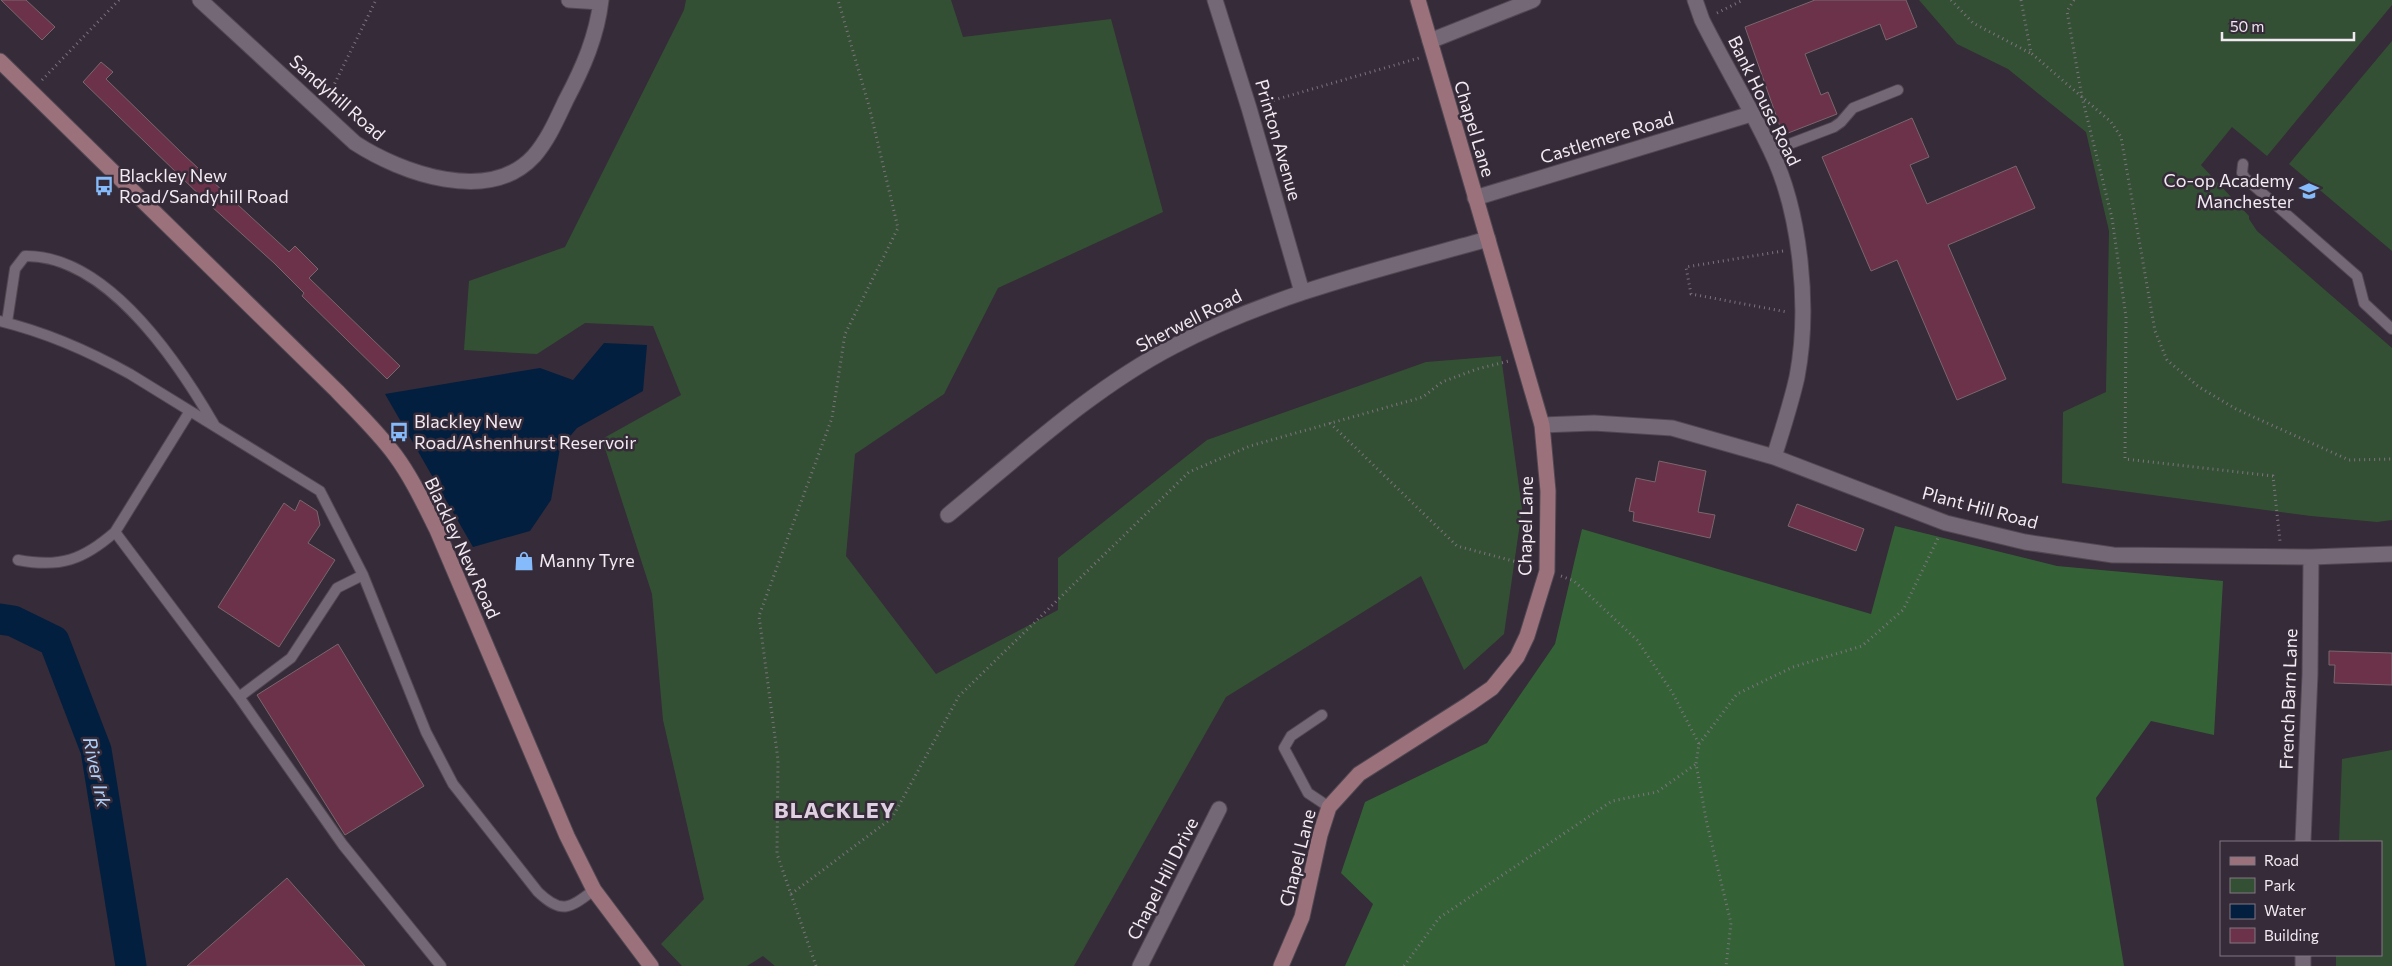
<svg xmlns="http://www.w3.org/2000/svg" width="2392" height="966" viewBox="0 0 2392 966" font-family="Commissioner,sans-serif">
  <style>
    .green { fill: #345034 }
    .forest { fill: #346236 }
    .water { fill: #021f3f }
    .lines { fill: none; stroke-linecap: round; stroke-linejoin: round }
    .river { stroke: #021f3f; stroke-width: 31 }
    .building { fill: #6b324a; stroke: #7a666d }
    .lane-casing { stroke: #514752; stroke-width: 12 }
    .street-casing { stroke: #514752; stroke-width: 17 }
    .secondary-casing { stroke: #514752; stroke-width: 17 }
    .path { stroke: #7d737e; stroke-width: 3; stroke-dasharray: 1 4; stroke-linecap: butt }
    .lane { stroke: #746776; stroke-width: 10 }
    .street { stroke: #746776; stroke-width: 15 }
    .secondary { stroke: #9b727b; stroke-width: 15 }
    .labels { text-anchor: middle; stroke-width: 5; stroke-linejoin: round; paint-order: stroke }
    .street-label { font-size: 18px; fill: #f1eaf2; stroke: #362b38 }
    .poi-label { font-size: 18px; fill: #f1eaf2; stroke: #362b38; text-anchor: start }
    .water-label { font-size: 19px; font-style: italic; fill: #add0fa; stroke: #362b38 }
    .district-label { font-size: 22px; font-weight: bold; letter-spacing: 1px; fill: #ded0e1; stroke: #362b38 }
  </style>
  <rect width="100%" height="100%" fill="#362b38"/>
  <!-- green -->
  <path class="green" d="M686 0H951L963 37 1111 19 1163 212 998 288 944 394 855 454 846 556 936 674 1058 610V558L1207 440 1426 362 1501 356 1522 509 1504 634 1464 670 1421 576 1226 697 1074 966H775L763 956 747 966H682L661 944 704 899 663 720 652 594 602 439 681 395 653 326 585 323 537 354 464 350 469 281 565 247 684 10Z
    M1919 0H2392V5L2267 156 2232 127 2201 165 2249 216V219L2257 231 2392 348V520L2377 522 2311 516 2062 483 2063 412 2106 392 2109 231 2086 132 2008 69 1957 44Z
    M2392 41V251L2289 164Z
    M2392 750V966H2336V955H2381V842H2339L2342 759Z"/>
  <!-- forest -->
  <path class="forest" d="M1895 526 2057 566 2223 581 2214 735 2151 721 2096 798 2124 966H1345L1373 904 1341 873 1365 802 1487 743 1555 644 1582 529 1871 614Z"/>
  <!-- water -->
  <path class="water" d="M604 343 647 345 643 391 577 428 560 448 551 500 530 531 473 547 385 394 540 368 573 380Z"/>
  <g class="lines">
    <!-- river -->
    <path class="river" d="M0 619 13 621 54 641 96 750 131 966"/>
  </g>
  <!-- building -->
  <path class="building" d="M1 0H26L55 27 42 40Z
    M1815 0H1906L1917 27 1886 40 1880 24 1805 54 1821 95 1828 92 1837 114 1783 135 1745 27Z
    M101 62 113 72 106 79 185 156 289 252 295 246 318 269 309 278 400 366 387 379 302 296 304 293 274 263 211 206 83 82Z
    M1912 118 1929 157 1910 165 1927 204 2016 166 2035 208 1948 245 2006 379 1957 400 1897 260 1871 271 1822 157Z
    M1659 461 1706 471 1698 512 1715 515 1710 538 1633 521 1634 512 1629 511 1636 478 1655 482Z
    M300 500 317 511 320 525 308 543 335 560 279 647 218 607 284 503 295 511Z
    M1797 504 1864 529 1856 551 1788 526Z
    M338 644 424 786 345 835 257 695Z
    M2329 651 2392 653V685L2334 683 2335 665H2329Z
    M287 878 365 966H187Z"/>
  <g class="lines">
    <defs>
      <path id="lane" d="M1771 151 1834 127 1841 122 1853 108 1898 90
        M2243 164 2242 173 2245 178 2357 276 2364 303 2392 329
        M0 321C45 332 89 351 130 374L320 491 363 575 426 732 453 784 538 892C562 915 570 908 594 890
        M7 322 15 269 25 256C107 255 178 362 215 426
        M115 532 239 697 343 845 441 966
        M18 560C60 568 83 560 115 532L190 411
        M239 697 291 658 337 588 363 575
        M1322 715 1291 736 1284 748 1308 793 1329 807"/>
      <path id="street" d="M200 0 355 143C401 173 489 205 534 156 548 140 557 119 566 100 583 68 597 36 601 0
        M569 0 600 2
        M1215 0 1249 108 1302 292
        M1695 0 1702 20C1724 64 1750 106 1771 151 1801 213 1810 309 1797 377 1791 404 1782 431 1774 457
        M1430 41 1533 0
        M1475 198 1751 114
        M1542 425 1594 423 1672 428 1774 457 1946 523 2025 542 2113 555 2311 557 2392 554
        M948 515C1020 456 1091 389 1174 346 1273 294 1381 269 1488 239
        M2303 842 2310 674 2311 557
        M1140 966 1219 809
        M2303 966V955"/>
      <path id="secondary" d="M0 61 337 391C357 412 378 432 395 455 412 478 424 504 437 530L567 836 594 890 651 966
        M1281 966 1302 917 1320 835 1329 807 1359 774 1469 704 1492 688 1517 657 1527 636 1547 571 1548 491 1542 425 1418 0"/>
    </defs>
    <!-- lane casing -->
    <use href="#lane" class="lane-casing"/>
    <!-- street casing -->
    <use href="#street" class="street-casing"/>
    <!-- secondary casing -->
    <use href="#secondary" class="secondary-casing"/>
    <!-- path -->
    <path class="path" d="M1951 0 1973 23 2030 53
      M2021 0 2031 53 2111 122 2121 137 2155 331 2167 360 2199 387 2236 409 2349 460 2392 459
      M2074 0 2067 11 2082 97 2112 218 2126 317 2125 459 2273 476 2280 541
      M1717 13 1743 0
      M42 80 119 0
      M328 97 376 0
      M1264 103 1419 58
      M1783 251 1686 267 1691 294 1787 312
      M1330 423 1457 546 1532 566
      M1561 576 1574 581 1637 640 1672 692 1699 744 1696 764 1707 824 1731 923 1726 966
      M1699 744 1737 694 1793 667 1862 646 1903 610 1939 536
      M791 894 892 818 959 696 1189 472 1250 446 1423 397 1442 382 1477 369 1509 361
      M816 966 777 854 778 760 759 616 832 418 845 334 898 228 869 106 838 0
      M1404 966 1439 918 1612 801 1657 792 1696 764"/>
    <!-- lane -->
    <use href="#lane" class="lane"/>
    <!-- street -->
    <use href="#street" class="street"/>
    <!-- secondary -->
    <use href="#secondary" class="secondary"/>
  </g>
  <!-- icons -->
  <defs>
    <symbol id="bus-bare" viewBox="-9 -9 18 18"><path d="M-5-6H5V4H4V6H2V4H-2V6H-4V4H-5ZM-3.5-4V0h7V-4ZM-3.5 1.2v1.5H-2V1.2ZM2 1.2v1.5H3.5V1.2Z" fill="#86bbfb" stroke="#362b38" stroke-width="2.5" paint-order="stroke"/></symbol>
    <symbol id="school-bare" viewBox="-9 -9 18 18"><path d="M0-5L7-2L0 1L-7-2ZM-4 1L0 2.5L4 1V4Q0 6-4 4Z" fill="#86bbfb" stroke="#362b38" stroke-width="2.5" paint-order="stroke"/></symbol>
    <symbol id="shop-bare" viewBox="-9 -9 18 18"><path d="M-5-2.5h2.3a2.7 3.5 0 0 1 5.4 0H5L5.5 6h-11ZM-1.5-2.5h3a1.5 2.3 0 0 0-3 0Z" fill="#86bbfb" stroke="#362b38" stroke-width="2.5" paint-order="stroke"/></symbol>
  </defs>
  <g fill-rule="evenodd">
    <use href="#bus-bare" x="90" y="172" width="28" height="28"/>
    <use href="#school-bare" x="2295" y="177" width="28" height="28"/>
    <use href="#bus-bare" x="385" y="418" width="28" height="28"/>
    <use href="#shop-bare" x="510" y="547" width="28" height="28"/>
  </g>
  <g class="labels">
    <!-- street labels -->
    <g class="street-label">
      <text transform="translate(337 98) rotate(41)" y="6">Sandyhill Road</text>
      <text transform="translate(1764 101) rotate(64)" y="6">Bank House Road</text>
      <text transform="translate(1474 129) rotate(73)" y="6">Chapel Lane</text>
      <text transform="translate(1607 138) rotate(-17)" y="6">Castlemere Road</text>
      <text transform="translate(1278 140) rotate(74)" y="6">Printon Avenue</text>
      <text transform="translate(1189 321) rotate(-27)" y="6">Sherwell Road</text>
      <text transform="translate(1980 508) rotate(15)" y="6">Plant Hill Road</text>
      <text transform="translate(1526 526) rotate(-89)" y="6">Chapel Lane</text>
      <text transform="translate(462 548) rotate(65)" y="6">Blackley New Road</text>
      <text transform="translate(2289 699) rotate(-88)" y="6">French Barn Lane</text>
      <text transform="translate(1298 858) rotate(-76)" y="6">Chapel Lane</text>
      <text transform="translate(1163 879) rotate(-63)" y="6">Chapel Hill Drive</text>
    </g>
    <!-- poi labels -->
    <g class="poi-label">
      <text x="119" y="182">Blackley New<tspan x="119" dy="21">Road/Sandyhill Road</tspan></text>
      <text x="2294" y="187" text-anchor="end">Co-op Academy<tspan x="2294" dy="21">Manchester</tspan></text>
      <text x="414" y="428">Blackley New<tspan x="414" dy="21">Road/Ashenhurst Reservoir</tspan></text>
      <text x="539" y="567">Manny Tyre</text>
    </g>
    <!-- water labels -->
    <g class="water-label">
      <text transform="translate(97 772) rotate(78)" y="7">River Irk</text>
    </g>
    <!-- district labels -->
    <g class="district-label">
      <text x="835" y="818">BLACKLEY</text>
    </g>
  </g>
  <!-- legend -->
  <rect x="2220" y="841" width="162" height="115" fill="#362b38" stroke="#817782"/>
  <rect x="2230" y="857" width="25" height="8" fill="#9b727b" stroke="#817782"/>
  <text x="2264" y="866" font-size="15" fill="#f1eaf2">Road</text>
  <rect x="2230" y="878" width="25" height="15" fill="#345034" stroke="#817782"/>
  <text x="2264" y="891" font-size="15" fill="#f1eaf2">Park</text>
  <rect x="2230" y="904" width="25" height="15" fill="#021f3f" stroke="#817782"/>
  <text x="2264" y="916" font-size="15" fill="#f1eaf2">Water</text>
  <rect x="2230" y="928" width="25" height="15" fill="#6b324a" stroke="#817782"/>
  <text x="2264" y="941" font-size="15" fill="#f1eaf2">Building</text>
  <!-- scale -->
  <path d="M2222 32v8h132v-8" fill="none" stroke="#f1eaf2" stroke-width="2.5"/>
  <text x="2230" y="32" font-size="15" fill="#f1eaf2" stroke="#362b38" stroke-width="4" paint-order="stroke">50 m</text>
</svg>
